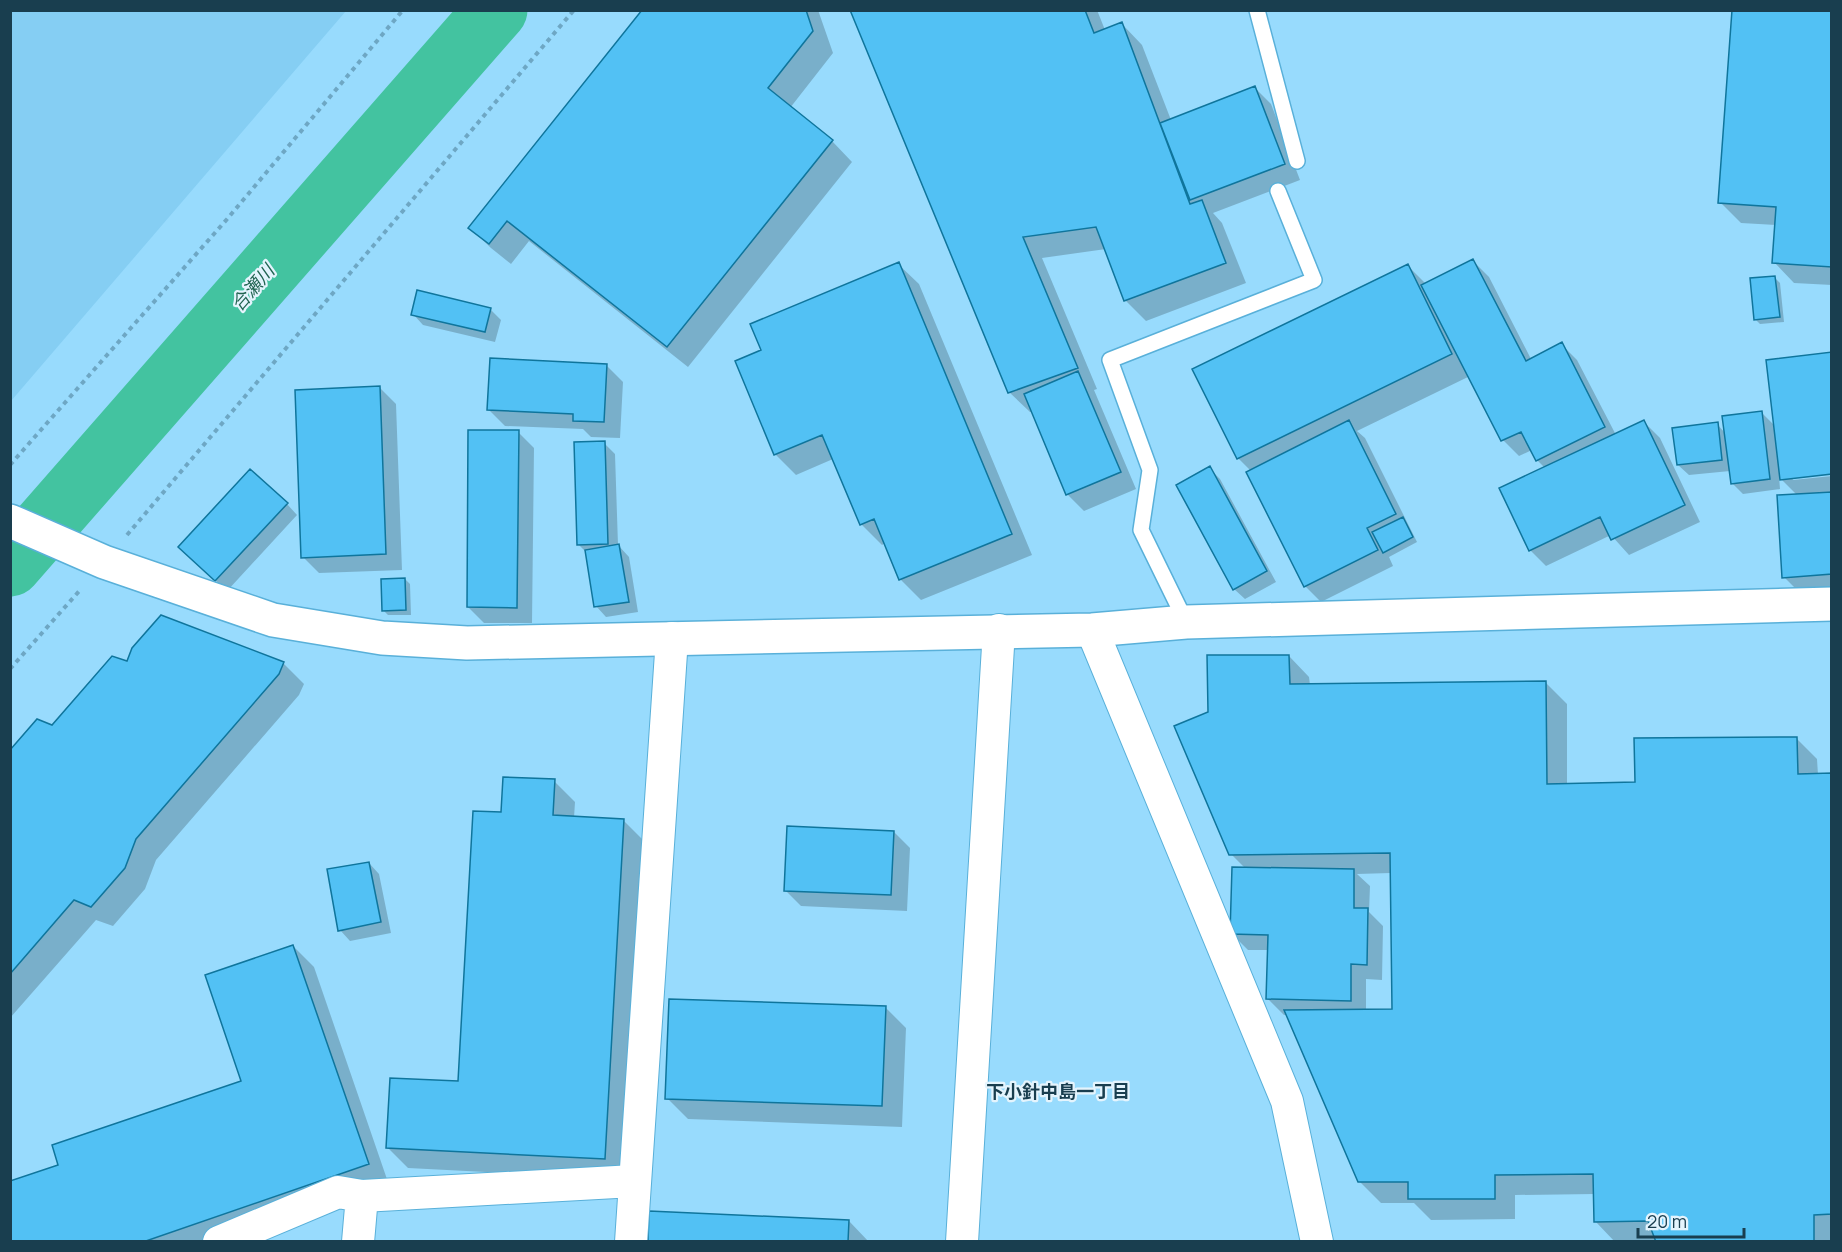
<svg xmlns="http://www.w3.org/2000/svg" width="1842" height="1252" viewBox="0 0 1842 1252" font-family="Manrope,'Noto Sans JP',sans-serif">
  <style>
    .built { fill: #85cef3 }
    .shadow { fill: #0003; fill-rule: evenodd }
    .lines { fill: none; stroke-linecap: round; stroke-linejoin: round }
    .river { stroke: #43c3a0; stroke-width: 63 }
    .building { fill: #52c1f4; stroke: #0f759c; stroke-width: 1.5 }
    .lane-casing { stroke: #59b0d9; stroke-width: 18 }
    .street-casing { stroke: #59b0d9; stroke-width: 34 }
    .secondary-casing { stroke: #59b0d9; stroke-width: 36 }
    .path { stroke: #6ea7c4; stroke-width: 4; stroke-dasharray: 4.5 4.5; stroke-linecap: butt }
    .lane { stroke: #fff; stroke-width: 15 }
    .street { stroke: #fff; stroke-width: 32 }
    .secondary { stroke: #fff; stroke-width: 33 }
    .labels { text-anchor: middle; stroke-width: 4.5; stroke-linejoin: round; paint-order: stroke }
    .water-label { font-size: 18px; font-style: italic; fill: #216451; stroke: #e4f4fd }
    .neighbourhood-label { font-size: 18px; font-weight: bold; fill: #193e4f; stroke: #e4f4fd }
  </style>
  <rect width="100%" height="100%" fill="#98dbfd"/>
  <!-- built -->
  <path class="built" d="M11 10 346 11 11 401 10 11Z"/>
  <!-- shadow -->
  <path class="shadow" d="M644 10H818L833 53 790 108 832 141 852 162 688 367 529 241 511 264 491 248 470 228Z
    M851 10H1097L1105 30 1122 24 1142 45 1171 120 1255 88 1271 104 1300 180 1213 213 1222 223 1246 283 1146 321 1126 301 1106 249 1042 258 1097 389 1094 390 1136 489 1084 511 1068 495 1033 412H1030L1009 392Z
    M1832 10V285L1794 283 1774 262 1776 225 1741 223 1720 202Z
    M1473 261 1489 277 1531 359 1561 344 1577 360 1616 435 1644 422 1660 438 1700 522 1629 555 1611 535 1546 566 1530 550 1545 468 1537 460 1532 450 1519 456 1503 440 1470 376 1357 431 1365 438 1417 542 1389 557 1393 566 1321 602 1305 586 1251 471 1238 458 1408 266 1426 284Z
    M898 264 919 284 1032 555 921 600 900 579 885 543 882 545 861 524 833 459 796 475 775 454 763 351Z
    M1775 278 1780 283 1784 322 1760 324 1755 319Z
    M490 309 501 320 495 342 423 325 413 314Z
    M607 366 623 382 620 438 591 437 583 429 505 426 489 410Z
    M380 388 396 404 402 570 319 573 303 557Z
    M1761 412 1775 426 1793 480 1832 476V591L1800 593 1784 577 1798 496 1779 477 1780 489 1743 494 1732 483 1730 471 1689 475 1678 465 1717 424 1725 433Z
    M518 432 534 448 532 623H484L468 607Z
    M604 443 615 454 618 545 629 557 638 612 606 617 596 606 587 553 578 544Z
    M1209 468 1220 479 1276 582 1245 599 1234 589Z
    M287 504 297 515 227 591 191 558Z
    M405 579 410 584 411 615H388L383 610Z
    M1289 656 1309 677 1310 685 1546 683 1567 704V785L1636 784 1796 738 1817 759 1818 775H1832V1242H1615L1595 1221V1194L1515 1195V1219L1431 1220 1414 1203H1381L1359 1181 1288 1015H1284L1268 999 1269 950H1248L1232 934 1245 868 1231 854 1209 713ZM1391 873 1393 1010 1366 1011V979L1382 980 1383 926 1369 912 1370 886 1357 874Z
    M128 663H283L304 684 299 695 156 860 145 889 113 926 96 920 10 1018V752L53 727Z
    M554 781 575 802 574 818 623 820 644 841 626 1179 408 1168 387 1147 460 1083 502 814Z
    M894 832 910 848 907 911 801 906 785 890Z
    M369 863 379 874 391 933 350 941 340 930Z
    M293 946 314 967 389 1185 224 1242H10L60 1166 243 1082Z
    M885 1007 906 1028 902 1127 688 1119 667 1098Z
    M849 1221 869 1242H649Z"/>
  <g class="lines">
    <!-- river -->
    <path class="river" d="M10 565 496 10"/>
  </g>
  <!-- building -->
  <path class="building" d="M642 10H806L813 31 768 88 833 140 667 347 507 221 489 244 468 228Z
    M850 10H1085L1094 33 1122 22 1190 204 1202 200 1226 263 1124 301 1096 227 1023 237 1078 368 1008 393Z
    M1732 10H1832V267L1772 263 1776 207 1718 203Z
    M1255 86 1285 164 1190 200 1160 123Z
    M1473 259 1526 361 1562 342 1605 427 1536 461 1521 432 1501 441 1421 285Z
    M899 262 1012 534 899 580 874 519 860 525 822 435 774 455 735 361 761 350 750 324Z
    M1408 264 1452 354 1237 459 1192 369Z
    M1775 276 1780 317 1754 320 1750 278Z
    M417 290 491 308 485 332 411 315Z
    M1832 352V474L1780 480 1766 360Z
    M490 358 607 364 604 422 573 421V414L487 410Z
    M1078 371 1121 472 1066 495 1024 394Z
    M380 386 386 554 301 558 295 390Z
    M1762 411 1770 479 1731 484 1722 416Z
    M1349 420 1396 514 1367 528 1378 550 1304 587 1246 472Z
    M1644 420 1685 505 1611 540 1600 517 1529 551 1499 488Z
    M1718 422 1722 460 1677 465 1672 428Z
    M468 430H519L517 608 467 607Z
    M605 441 608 544 577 545 574 442Z
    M1210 466 1267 571 1233 590 1176 485Z
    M250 469 288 503 215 581 178 547Z
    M1832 492V574L1782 578 1777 495Z
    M1403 517 1413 537 1383 553 1372 532Z
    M619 544 629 602 594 607 585 550Z
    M405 578 406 610 382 611 381 579Z
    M161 615 284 662 279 674 136 839 125 868 91 907 74 900 10 974V750L37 719 52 725 112 656 127 661 132 648Z
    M1207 655H1289L1290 684 1546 681 1547 784 1635 782 1634 738 1797 737 1798 774 1832 773V1214L1814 1215V1242H1656L1648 1221 1594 1222 1593 1174 1495 1175V1199H1408V1182H1358L1284 1010 1392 1009 1390 853 1229 855 1174 726 1208 712Z
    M503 777 555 779 553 815 624 819 605 1159 386 1148 390 1078 458 1081 473 811 501 812Z
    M787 826 894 831 891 895 784 891Z
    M369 862 381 922 338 931 327 869Z
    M1232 867 1354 869V908H1368L1367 965 1351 964V1001L1266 999 1268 935 1230 934Z
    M293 945 369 1164 143 1242H10V1181L58 1165 52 1145 241 1081 205 975Z
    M669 999 886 1006 882 1106 665 1099Z
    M649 1211 849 1220 848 1242H648Z"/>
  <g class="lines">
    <defs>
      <path id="lane" d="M1257 10 1297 161
        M1186 622 1141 530 1150 470 1110 360 1314 280 1278 191"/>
      <path id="street" d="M1092 630 1287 1101 1317 1242
        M219 1242 338 1192 362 1196 634 1181
        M358 1242 362 1196
        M631 1242 672 638
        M962 1242 999 630"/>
      <path id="secondary" d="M10 521 104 562 273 620 382 638 467 643 1092 630 1186 622 1832 604"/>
    </defs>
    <!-- lane casing -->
    <use href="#lane" class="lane-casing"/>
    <!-- street casing -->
    <use href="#street" class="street-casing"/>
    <!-- secondary casing -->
    <use href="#secondary" class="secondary-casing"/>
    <!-- path -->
    <path class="path" d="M10 465 228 218 403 10
      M127 535 574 10
      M10 669 81 589"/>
    <!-- lane -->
    <use href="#lane" class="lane"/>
    <!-- street -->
    <use href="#street" class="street"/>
    <!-- secondary -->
    <use href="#secondary" class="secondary"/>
  </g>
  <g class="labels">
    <!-- water labels -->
    <g class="water-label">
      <text transform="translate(253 288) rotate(-49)" y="6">合瀬川</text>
    </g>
    <!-- neighbourhood labels -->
    <g class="neighbourhood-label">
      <text x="1058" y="1098">下小針中島一丁目</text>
    </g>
  </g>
  <!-- border -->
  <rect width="1842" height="1252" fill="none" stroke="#193e4f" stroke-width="24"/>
  <!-- scale -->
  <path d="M1638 1228v9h106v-9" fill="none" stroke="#193e4f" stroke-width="3"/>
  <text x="1647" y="1228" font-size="18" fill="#193e4f" stroke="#e4f4fd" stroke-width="4.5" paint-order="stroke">20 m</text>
</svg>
